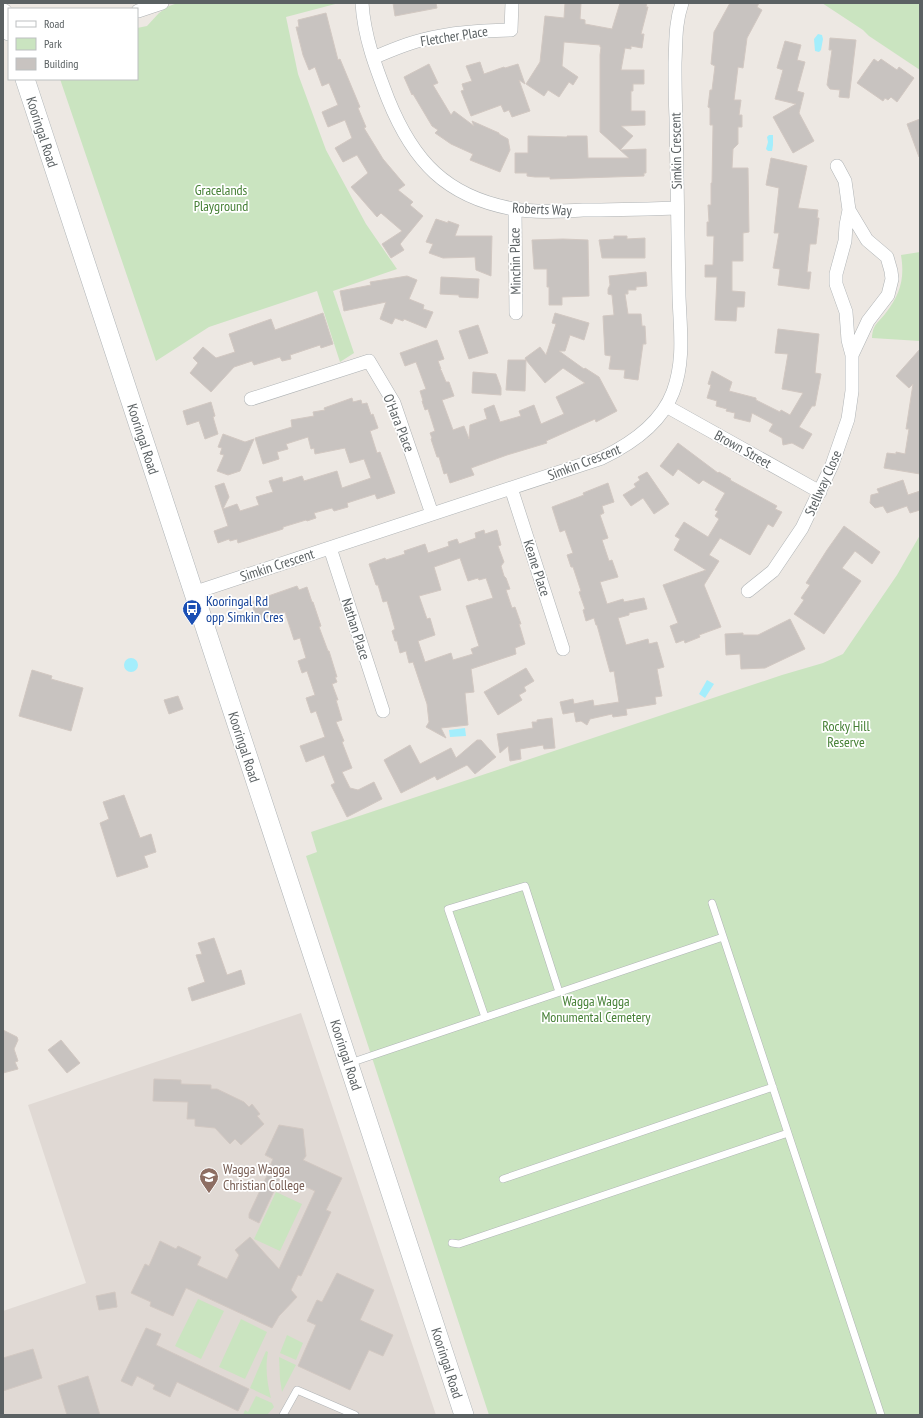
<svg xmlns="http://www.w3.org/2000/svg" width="923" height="1418" viewBox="0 0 923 1418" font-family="'PT Sans Narrow',sans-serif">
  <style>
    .education { fill: #e0d9d4 }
    .green { fill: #cae4c0 }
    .water { fill: #a4eefc }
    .building { fill: #c8c3c0; stroke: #d2c8c2; fill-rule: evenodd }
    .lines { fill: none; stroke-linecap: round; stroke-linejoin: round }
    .lane-casing { stroke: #afb3b5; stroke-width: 8 }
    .street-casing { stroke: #afb3b5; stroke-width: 14 }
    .secondary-casing { stroke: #aeb3b6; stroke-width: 20 }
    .lane { stroke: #fff; stroke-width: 7 }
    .street { stroke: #fff; stroke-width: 13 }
    .secondary { stroke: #fff; stroke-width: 19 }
    .labels { text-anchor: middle; stroke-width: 3.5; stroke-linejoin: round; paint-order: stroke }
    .street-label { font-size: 14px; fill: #5b6163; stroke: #fff }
    .park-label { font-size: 14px; fill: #468036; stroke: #fff }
    .transit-label { font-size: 14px; fill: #164399; stroke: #fff; text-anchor: start }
    .education-label { font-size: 14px; fill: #785e54; stroke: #fff; text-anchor: start }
  </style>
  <rect width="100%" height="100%" fill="#ede8e3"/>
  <!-- education -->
  <path class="education" d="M301 1013 436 1415H3V1311L86 1283 28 1105Z"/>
  <!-- green -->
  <path class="green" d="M178 3H339L286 17 298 74 326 150 366 224 397 269 333 291 354 353 340 362 317 291 209 327 156 361 60 79H137V28L147 26 159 13 169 6Z
    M822 3H920V70L869 36 863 30Z
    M920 252V341L872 338C873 324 877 324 885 314 900 295 905 279 901 255Z
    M920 535V1415H489L306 856 317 852 311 832 782 675 823 663 843 654 897 575Z
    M276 1192 302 1204 280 1251 254 1239Z
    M198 1299 224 1311 201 1359 175 1346Z
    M241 1319 267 1332 245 1379 219 1367Z
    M287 1335 303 1343 296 1360 280 1353Z
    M266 1351 268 1352C265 1367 267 1383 271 1398L250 1388Z
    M279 1357 296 1365 282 1392 280 1379Z
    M256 1396 272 1403 274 1407 267 1415H243L245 1410 248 1412Z"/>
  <!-- water -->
  <path class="water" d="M818 34 822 35 823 39 821 50 819 52 815 51 814 39Z
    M769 135H773V145L772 151H768L766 149 768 142 767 137Z
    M124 665a7 7 0 1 1 14 0a7 7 0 1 1-14 0Z
    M707 680 714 684 705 698 699 694Z
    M465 728 466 736 450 737 449 730Z"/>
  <!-- building -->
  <path class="building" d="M393 3H436L437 8 395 16Z
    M565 3H581L580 19 585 20V24L612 29 620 3H647L646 7H648L641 34H644L642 48 631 46V49L625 48 621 70H644V84H633V91H631V111H645V125L621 126 633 136 620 150 646 149V173H644V176L550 179V177H535L527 176V173H515V153H528V136L567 137V136H587L588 158H629L600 132V55L601 47H600V45L564 42 562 66 578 77 573 85 569 82 559 97 548 90 544 96 526 84 540 62 545 16 564 18Z
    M730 3H759L757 7 762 10 747 38 743 68 738 67 734 100H741L739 115H742V127H738V144L733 149 732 168H748L749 232 743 233V261H732V291L745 292 744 307H737L736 321 715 320 717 277H705V265H713L714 236H707V222H709L708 205H711V183H712L713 125H710V108L708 107 710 90H712L715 66 711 64 714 32Z
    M326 13 338 60 340 59 360 107 358 108 366 127 364 128 383 159 405 185 398 190 413 202 410 205 423 216 400 244 404 250 391 258 382 244 402 231 381 213 377 217 351 187 368 173 357 155 343 162 335 148 352 138 345 120 328 127 322 112 338 105 329 83 322 86 315 67 309 70 303 55 296 27H299L298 20Z
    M830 38 856 40 849 98 839 97 840 90 830 89 827 85 832 50H829Z
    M785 41 801 45 797 60 805 62 797 91 804 93 799 113 814 141 793 153 773 117 796 104 775 99 783 70 777 68Z
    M874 59 878 62 881 59 897 70 899 67 914 78 897 102 891 97 888 100 885 98 883 101 857 83Z
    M480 62 484 74 504 67 505 68 518 64 525 84 519 80 530 111 512 117 509 110 504 112 501 105 471 116 461 91 464 90 462 84 472 81 466 66Z
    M429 64 438 83 433 85 451 115 454 111 474 126 472 121 499 133V134L508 139 510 150 500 172 470 160 473 154 451 144 435 133 438 130 432 126 413 94 412 95 404 77Z
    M920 119V157H919L907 124Z
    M771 158 807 166 798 208 818 210 817 218H819L816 244H810L807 272H811L809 289 778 285 780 269 773 268 779 233H774L779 188 766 185Z
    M436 219 448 223V221L459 225 455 236H492L491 276 476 270 475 257 443 258 429 253 433 244 426 242Z
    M614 236H627V239L645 238V258H602L599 240 614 239Z
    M563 239 588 240 589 296 562 297V305H549V287H547V269H534L532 240Z
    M646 272 647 286 636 287V290H628V294H625L628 314H641L642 326H645L646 344H643L638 380 624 378 625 370 609 369 611 356 605 355 603 316 614 315 612 295 608 294V289L610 285 609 276Z
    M407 276 417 280 409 299 424 305 423 309 433 312 426 328 404 319 403 321 395 318 392 324 380 319 386 302 344 311 340 291 371 285 370 282Z
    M441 277 479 279 478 298 459 297V295L440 294Z
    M323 313 333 344 321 348 320 345 290 355 291 359 282 361 280 357 254 365 252 361 234 367 211 392 190 373 198 363 193 358 203 347 216 358 235 352 229 334 271 319 275 330Z
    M555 313 589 323 584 340 570 335 565 351H559L584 369 585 368 599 377 617 411 596 422 595 419 546 441 547 443 507 455 471 468 474 475 450 483 447 473 444 474 439 457H437L431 439 432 438 430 433 435 431 428 409 425 410 422 401H423L420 391 426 389 416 362 405 366 400 353 437 340 444 359 438 361 441 369 440 370H441L446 382H449L454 396 442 400 453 430 464 426 469 439 470 425 487 419 484 409 494 405 500 422 521 416 519 411 534 405 541 424 564 414 556 397 585 383 563 368 545 383 526 360 525 391 506 390 508 360H526L525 358 540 347 546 355 556 324 552 323Z
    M478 325 488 353 469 359 459 331Z
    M778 329 819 334 815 373 821 374 815 406H812L799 427 812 434 803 449 792 443 783 445 782 438 769 431 773 424 752 413 750 422 734 418 735 413 726 411 727 409 716 406 717 401 707 398 711 385 708 384 712 371 732 382 729 391 756 398V400L780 412 781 410 790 415 803 393 782 389 788 354 775 353Z
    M920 349V474L884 468 887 453 896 454V452L905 454 909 429H906L913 384 909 388 896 376Z
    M473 372 496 374 501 388V395L472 393Z
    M352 398 353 402 361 400 362 404 367 403 371 415 373 414 378 428 370 431 377 453 380 452 395 493 377 499 375 494 347 503 348 507 334 511 332 508 314 513 316 518 307 521 306 520 283 527V529L238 543 237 539 230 541 229 539 218 543 214 531 228 526 215 486 224 483 229 497 223 509 237 504 240 511 259 505 256 497 273 492 269 481 282 477 283 482 302 476 304 481 337 471 342 488 371 478 364 459 350 463 345 448 315 454 314 448 311 449 308 437 286 444 288 449 277 452 279 459 263 464 255 438 292 427 291 420 314 416 313 412 325 410 324 408Z
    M211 402 215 416 213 417 218 434 205 439 199 421 187 425 183 411Z
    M223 434 245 442 254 439 240 471 228 475 217 471 224 455 220 454 222 448 218 447Z
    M678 443 718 473 719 472 731 479 730 480 777 506 775 509 782 512 773 527 768 524 750 555 720 538 709 555 719 561 704 585 721 627 699 635 700 637 685 643 684 640 676 643 670 626 678 623 663 585 706 570 674 550 680 539 675 536 684 522 708 537 719 519 715 516 718 511 715 510 725 493 703 480 699 484 678 469 673 476 660 466Z
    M647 472 669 504 654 514 643 498 631 506 623 495 636 487 634 484 640 480 638 477Z
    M903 480 908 495 920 491V510L910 513 907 506 887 513 883 506 875 508 870 503 871 495 879 493 877 489Z
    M608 483 614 502 602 506 604 513 600 515 608 538 602 540 609 561 612 560 618 577 600 582 607 604 623 599 624 602 644 598 647 609 629 613V615L618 618 626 645 648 639 649 644 657 642 664 667 657 669 662 696 655 697 656 704 626 709 627 715 613 717 612 714 590 719 587 725 581 721 576 722 574 712 563 714 560 702 573 699 574 704 593 700 594 706 619 702 614 671 610 672 597 625H596L594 618 586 621 583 610 585 609 579 592 581 591 573 567H571L567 555 573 553 565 530 560 532 552 507 584 495 583 493Z
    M844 526 880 552 872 564 855 551 842 568 861 581 824 634 794 614 804 600 801 598 810 585 806 583 827 550Z
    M484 530 485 534 497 530 501 545 498 546 504 562 501 566 504 576 506 578 510 589 506 590 512 608 515 607 521 624H519L525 644 515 648 516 654 471 669 474 692 465 693 468 725 441 728 446 738 426 727 429 722 427 704 413 662 409 663 406 651 400 653 397 641H395L392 631 395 629 387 601 383 602 378 585H376L369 564 385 558 386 560 405 554 404 551 425 544 428 553 449 546 448 542 457 539 459 544 476 538 475 533ZM460 558 468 581 478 578 479 580 486 578 493 598 466 606 479 646 471 649 473 654 453 660 451 653 425 662 418 641 435 635 430 618 427 619 419 596 441 590 434 567Z
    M297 586 299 590 307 587 312 602H313L321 626 319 627 328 651H329L337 677H335L337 682 332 684 338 700H336L342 720 336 722 344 741 342 742 352 768 342 772 350 788 358 790 374 782 382 799 347 817 331 785 335 783 324 755 306 762 300 746 325 737 316 711 311 713 306 698 315 695 307 671 302 673 298 661 306 658 300 638 294 640 285 612 257 620 251 602Z
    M790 619 805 649 765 668 741 669 740 654 726 655 725 634 743 633V635H758Z
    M526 668 534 681 524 687 526 691 519 695 522 700 498 715 484 692Z
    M32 670 52 676 51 679 83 688 71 731 19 716Z
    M178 696 183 709 169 714 164 700Z
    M552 718 555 748 544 749 543 745 520 749 521 759 510 761 508 746 500 753 497 734 533 728 532 722H537V720Z
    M477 740H481L496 757 475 774 467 765 437 780 435 776 401 793 384 760 410 745 420 764 451 748 456 758Z
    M124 795 140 838 151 834 156 852 144 856 148 867 117 877 100 823 109 819 103 802Z
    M214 938 227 975 241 970 245 984 192 1001 188 988 205 982 196 955 202 954 198 943Z
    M3 1030 17 1037 18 1040 14 1049 18 1061 15 1062 18 1069 3 1073Z
    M61 1040 80 1063 67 1073 48 1050Z
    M154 1079 181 1080V1084L211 1085V1089H217L244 1102 249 1107 252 1104 260 1114 257 1116 264 1124 241 1145 235 1139 230 1144 215 1128 195 1126V1119H187L188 1102 153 1101Z
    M279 1125 303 1129 306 1156 303 1160 342 1178 326 1210 331 1212 301 1276 298 1275 291 1290 297 1297 279 1316 272 1328 186 1288 173 1316 150 1306 151 1302 131 1293 145 1264 149 1266 160 1241 176 1249 178 1246 201 1257 197 1265 227 1279 239 1255 235 1250 250 1237 279 1269 315 1191 281 1176 259 1223 249 1218V1214L271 1167 270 1166 273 1159 265 1155Z
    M337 1273 374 1290 360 1320 393 1335 383 1356 369 1350 350 1390 298 1366 316 1325 307 1321 317 1300 322 1302Z
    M115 1292 117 1307 99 1310 96 1296Z
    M146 1328 161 1334 156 1345 249 1389 238 1411 177 1382 170 1397 153 1389 155 1385 137 1376 132 1386 121 1381Z
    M33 1349 42 1378 3 1391V1358Z
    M88 1376 100 1415H67L58 1386Z"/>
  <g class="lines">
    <defs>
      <path id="lane" d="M712 903 881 1415
        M485 1017 448 909 525 886 559 992
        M350 1063 723 937
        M503 1179 773 1087
        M452 1243 459 1244 788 1133
        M283 1415 297 1390 355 1415"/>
      <path id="street" d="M362 3C364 37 376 68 388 99 413 161 446 197 514 209 536 213 561 211 583 210 615 210 646 209 677 208
        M138 11 162 3
        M373 58C389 51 405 44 422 40 451 32 481 31 511 30L512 3
        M515 209 516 313
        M849 210 867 240 887 257 891 271 892 279 888 295 868 321 852 355
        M251 399 369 361 394 403 432 514
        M666 406 820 492
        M511 488 563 649
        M330 548 383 711
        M748 591 773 571 802 528 832 465 848 419 852 391V355L848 340 846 312 836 284V274L845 241 846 225 849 210 845 181 837 166
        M193 593 602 458C631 444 661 424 673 392 685 360 680 328 679 296 678 236 677 177 676 117 675 99 675 81 675 63 676 42 675 23 682 3"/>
      <path id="secondary" d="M3 13 9 31
        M25 79 464 1415"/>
    </defs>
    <!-- lane casing -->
    <use href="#lane" class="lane-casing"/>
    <!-- street casing -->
    <use href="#street" class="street-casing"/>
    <!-- secondary casing -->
    <use href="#secondary" class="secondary-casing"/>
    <!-- lane -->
    <use href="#lane" class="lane"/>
    <!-- street -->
    <use href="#street" class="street"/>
    <!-- secondary -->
    <use href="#secondary" class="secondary"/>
  </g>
  <!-- icons -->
  <defs>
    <symbol id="bus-pin" viewBox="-11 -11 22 30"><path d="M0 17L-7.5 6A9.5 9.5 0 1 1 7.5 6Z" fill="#1a4fb4" stroke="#fff"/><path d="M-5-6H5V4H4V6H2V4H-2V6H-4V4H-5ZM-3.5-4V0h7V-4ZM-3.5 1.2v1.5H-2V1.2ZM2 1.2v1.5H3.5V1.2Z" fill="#fff"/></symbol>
    <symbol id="school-pin" viewBox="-11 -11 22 30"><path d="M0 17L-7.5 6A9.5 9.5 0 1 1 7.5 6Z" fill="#8d6e63" stroke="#fff"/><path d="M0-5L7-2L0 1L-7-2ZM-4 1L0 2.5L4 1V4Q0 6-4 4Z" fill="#fff"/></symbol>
  </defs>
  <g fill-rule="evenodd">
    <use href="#bus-pin" x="181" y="598" width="22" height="30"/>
    <use href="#school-pin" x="198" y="1166" width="22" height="30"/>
  </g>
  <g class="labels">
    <!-- street labels -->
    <g class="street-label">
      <text transform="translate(454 36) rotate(-9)" y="5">Fletcher Place</text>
      <text transform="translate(42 132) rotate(72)" y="5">Kooringal Road</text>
      <text transform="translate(676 151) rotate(-91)" y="5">Simkin Crescent</text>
      <text transform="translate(542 209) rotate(3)" y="5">Roberts Way</text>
      <text transform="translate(515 261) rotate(-91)" y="5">Minchin Place</text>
      <text transform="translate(399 423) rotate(68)" y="5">O'Hara Place</text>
      <text transform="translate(143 439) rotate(72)" y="5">Kooringal Road</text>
      <text transform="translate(743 449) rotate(29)" y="5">Brown Street</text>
      <text transform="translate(584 462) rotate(-21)" y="5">Simkin Crescent</text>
      <text transform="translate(823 483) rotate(-66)" y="5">Stellway Close</text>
      <text transform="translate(277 565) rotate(-18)" y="5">Simkin Crescent</text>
      <text transform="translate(537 568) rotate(72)" y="5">Keane Place</text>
      <text transform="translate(356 629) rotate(72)" y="5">Nathan Place</text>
      <text transform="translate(244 747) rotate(72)" y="5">Kooringal Road</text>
      <text transform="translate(346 1055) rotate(72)" y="5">Kooringal Road</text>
      <text transform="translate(447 1363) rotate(72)" y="5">Kooringal Road</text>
    </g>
    <!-- park labels -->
    <g class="park-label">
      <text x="221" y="195">Gracelands<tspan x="221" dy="16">Playground</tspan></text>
      <text x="846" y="731">Rocky Hill<tspan x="846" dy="16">Reserve</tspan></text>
      <text x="596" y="1006">Wagga Wagga<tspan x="596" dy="16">Monumental Cemetery</tspan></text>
    </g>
    <!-- transit labels -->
    <g class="transit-label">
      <text x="206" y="606">Kooringal Rd<tspan x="206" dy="16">opp Simkin Cres</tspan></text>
    </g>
    <!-- education labels -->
    <g class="education-label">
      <text x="223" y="1174">Wagga Wagga<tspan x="223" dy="16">Christian College</tspan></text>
    </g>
  </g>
  <!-- border -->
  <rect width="923" height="1418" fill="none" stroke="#5b6163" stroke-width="8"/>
  <!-- legend -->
  <rect x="8" y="8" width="130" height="72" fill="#ffffff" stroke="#bdc0c1"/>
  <rect x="16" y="21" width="20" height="6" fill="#ffffff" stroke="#bdc0c1"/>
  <text x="44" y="28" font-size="12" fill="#5b6163">Road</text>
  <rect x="16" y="38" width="20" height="12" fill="#cae4c0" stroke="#bdc0c1"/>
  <text x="44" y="48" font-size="12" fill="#5b6163">Park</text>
  <rect x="16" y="58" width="20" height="12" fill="#c8c3c0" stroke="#bdc0c1"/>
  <text x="44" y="68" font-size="12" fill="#5b6163">Building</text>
</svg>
